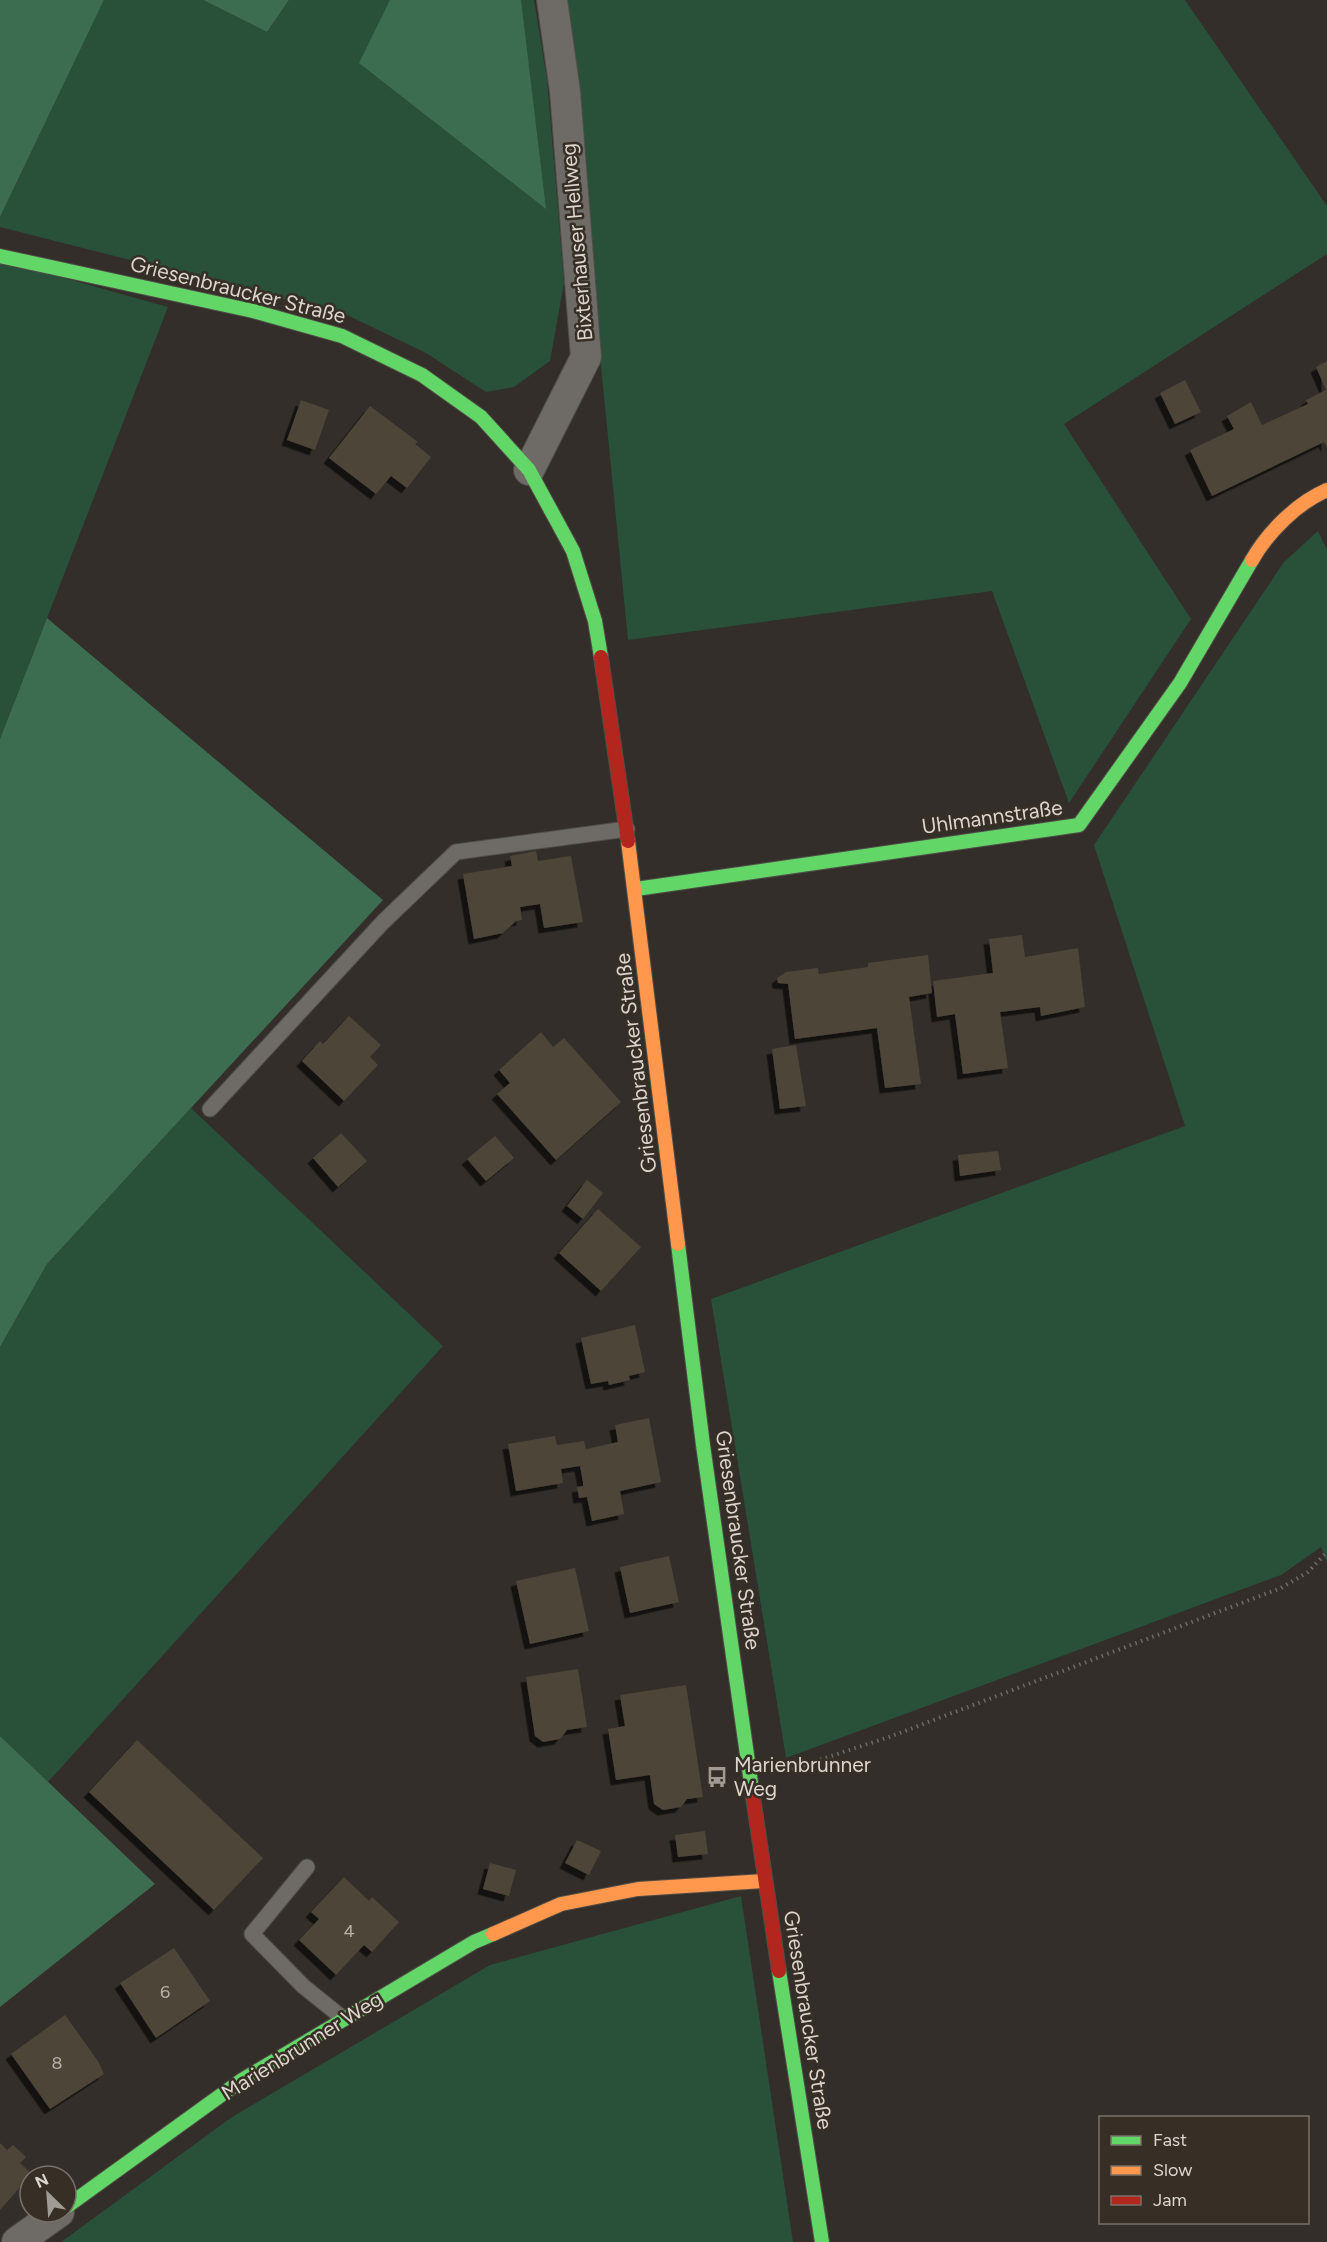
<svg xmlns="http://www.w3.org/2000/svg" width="1327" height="2242" viewBox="0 0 1327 2242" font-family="Figtree,sans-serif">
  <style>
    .green { fill: #295039 }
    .forest { fill: #3d6d51 }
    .building { fill: #4d4539; filter: url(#shadow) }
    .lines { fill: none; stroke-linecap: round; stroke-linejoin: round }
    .lane-casing { stroke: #504c47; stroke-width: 17 }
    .street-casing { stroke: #504c47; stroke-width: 32 }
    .fast-casing { stroke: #504c47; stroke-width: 16 }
    .slow-casing { stroke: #504c47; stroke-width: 16 }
    .jam-casing { stroke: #504c47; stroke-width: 16 }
    .path { stroke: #6e6a66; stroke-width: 4; stroke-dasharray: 1.5 4.5; stroke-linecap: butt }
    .lane { stroke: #6e6a65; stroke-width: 15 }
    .street { stroke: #6e6a65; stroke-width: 30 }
    .fast { stroke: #63d668; stroke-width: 14 }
    .slow { stroke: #ff974d; stroke-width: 14 }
    .jam { stroke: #b3261e; stroke-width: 14 }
    .labels { text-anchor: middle; stroke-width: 5; stroke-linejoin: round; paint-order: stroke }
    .number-label { font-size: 18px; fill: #b7b1a9 }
    .street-label { font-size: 21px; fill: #dad5ce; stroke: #372f25 }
    .poi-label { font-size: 21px; fill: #dad5ce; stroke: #372f25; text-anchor: start }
  </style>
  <defs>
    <filter id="shadow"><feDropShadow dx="-5.5" dy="5.5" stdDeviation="0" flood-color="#0009"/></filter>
  </defs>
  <rect width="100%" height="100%" fill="#332e29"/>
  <!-- green -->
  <path class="green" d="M104 0H203L267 32 289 0H534L547 79 564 283 550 361 514 387 486 392 426 353 347 315 0 227V217Z
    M565 0H1185L1327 206V254L1064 424 1191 619 1069 803 992 591 628 640Z
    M0 260 168 307 0 739Z
    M1318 531 1327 550V1563L1321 1547 1281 1575 786 1758 711 1299 1185 1126 1094 845 1284 562Z
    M191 1108 443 1346 48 1782 0 1736V1347L47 1264Z
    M741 1896 793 2242H61L232 2117 490 1965Z"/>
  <!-- forest -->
  <path class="forest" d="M0 0H104L0 217Z
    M203 0H289L267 32Z
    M390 0H521L546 209 359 63Z
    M47 618 383 900 47 1264 0 1347V739Z
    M0 1736 155 1884 0 2007Z"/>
  <!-- building -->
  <path class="building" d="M1327 361V447L1324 442 1212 496 1190 450 1234 429 1227 416 1251 402 1262 425 1308 404 1306 400 1326 390 1316 367Z
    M1185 380 1201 412 1175 424 1160 393Z
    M301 400 329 410 315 450 287 440Z
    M370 406 418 442 415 444 431 457 407 488 391 476 376 494 329 458Z
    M536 851 538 861 571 856 583 922 544 928 540 904 520 907 522 920 516 921 503 933 474 939 463 874 512 866 510 856Z
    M1022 935 1025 957 1078 948 1085 1007 1041 1016 1040 1007 1000 1012 1008 1068 963 1074 955 1014 937 1017 933 981 993 973 989 939Z
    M928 955 932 993 909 997 921 1084 885 1088 877 1028 795 1039 788 984 778 983 777 978 786 972 818 968 819 974 868 967V963Z
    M349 1016 381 1045 370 1057 378 1065 344 1101 302 1061 320 1041 323 1044Z
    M541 1032 553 1047 564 1038 621 1102 556 1160 497 1094 510 1083 499 1070Z
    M795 1039 806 1106 780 1109 772 1049 796 1045Z
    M341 1133 367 1161 338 1187 313 1158Z
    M495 1136 514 1158 486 1181 467 1159Z
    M998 1151 1001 1170 960 1176 958 1155Z
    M587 1180 603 1193 583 1219 567 1206Z
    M598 1209 641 1247 601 1291 559 1253Z
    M635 1325 645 1372 629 1376 630 1380 609 1385 608 1381 591 1384 581 1338Z
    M649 1418 661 1482 620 1491 624 1514 592 1521 587 1497 579 1498 577 1487 583 1486V1482L580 1466 561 1469 563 1483 516 1491 508 1444 555 1436 557 1445 584 1441 586 1449 618 1442 615 1425Z
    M669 1556 679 1602 630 1613 620 1567Z
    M575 1568 589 1631 530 1644 516 1581Z
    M578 1669 587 1727 567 1730 560 1739 543 1742 535 1736 526 1677Z
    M686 1685 703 1797 687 1799 681 1807 663 1810 654 1804 650 1775 616 1780 608 1729 625 1726 620 1695Z
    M137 1740 263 1858 214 1910 89 1792Z
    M705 1831 708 1854 678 1857 675 1835Z
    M577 1840 601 1851 589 1875 565 1863Z
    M490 1863 516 1870 509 1896 483 1889Z
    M344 1877 369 1901 372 1897 399 1922 372 1952 364 1945 336 1975 299 1940 319 1919 311 1912Z
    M174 1948 210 2001 156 2038 120 1983Z
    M65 2015 98 2061 104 2074 50 2109 11 2054Z
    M0 2143 7 2150 13 2145 26 2157 20 2163 34 2176H30L0 2210Z"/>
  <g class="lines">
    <defs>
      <path id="lane" d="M210 1109 383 922 456 852 627 829
        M307 1867 252 1934 303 1986 344 2019"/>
      <path id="street" d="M529 470 586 357 565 91 552 0
        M17 2242 59 2212"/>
      <path id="fast" d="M0 256 253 311 342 336 422 375 481 417 529 470 573 551 595 621 601 657
        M636 889 1079 825 1180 683 1252 560
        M678 1244 703 1445 753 1797
        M779 1971 822 2242
        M66 2207 242 2080 474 1942 493 1934"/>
      <path id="slow" d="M1252 560C1268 532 1297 503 1327 490
        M628 841 678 1244
        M493 1934 561 1904 638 1889 765 1881"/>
      <path id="jam" d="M601 657 628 841
        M753 1797 779 1971"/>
    </defs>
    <!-- lane casing -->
    <use href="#lane" class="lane-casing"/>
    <!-- street casing -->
    <use href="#street" class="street-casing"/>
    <!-- fast casing -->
    <use href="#fast" class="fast-casing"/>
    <!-- slow casing -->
    <use href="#slow" class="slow-casing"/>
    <!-- jam casing -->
    <use href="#jam" class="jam-casing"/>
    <!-- path -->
    <path class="path" d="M786 1771 889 1737 1281 1588 1308 1572 1327 1552"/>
    <!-- lane -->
    <use href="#lane" class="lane"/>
    <!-- street -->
    <use href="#street" class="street"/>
    <!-- fast -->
    <use href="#fast" class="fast"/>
    <!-- slow -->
    <use href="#slow" class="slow"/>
    <!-- jam -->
    <use href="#jam" class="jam"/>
  </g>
  <!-- icons -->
  <defs>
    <symbol id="bus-bare" viewBox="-9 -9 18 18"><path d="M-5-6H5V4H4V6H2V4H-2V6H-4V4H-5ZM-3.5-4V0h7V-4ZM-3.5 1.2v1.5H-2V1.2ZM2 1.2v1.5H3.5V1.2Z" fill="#a09b94" stroke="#372f25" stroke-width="2.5" paint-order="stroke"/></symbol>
  </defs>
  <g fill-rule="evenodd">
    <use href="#bus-bare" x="702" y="1762" width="30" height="30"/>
  </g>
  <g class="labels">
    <!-- number labels -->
    <g class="number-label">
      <text x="349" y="1937">4</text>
      <text x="165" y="1998">6</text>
      <text x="57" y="2069">8</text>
    </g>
    <!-- street labels -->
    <g class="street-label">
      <text transform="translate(577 242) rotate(-95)" y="7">Bixterhauser Hellweg</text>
      <text transform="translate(238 290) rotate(14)" y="7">Griesenbraucker Straße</text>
      <text transform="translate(992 817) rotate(-8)" y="7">Uhlmannstraße</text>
      <text transform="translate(636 1063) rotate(-97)" y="7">Griesenbraucker Straße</text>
      <text transform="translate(738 1540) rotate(82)" y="7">Griesenbraucker Straße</text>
      <text transform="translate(808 2020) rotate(81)" y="7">Griesenbraucker Straße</text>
      <text transform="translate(302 2046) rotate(-32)" y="7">Marienbrunner Weg</text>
    </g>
    <!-- poi labels -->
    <g class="poi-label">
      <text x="734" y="1772">Marienbrunner<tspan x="734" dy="24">Weg</tspan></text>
    </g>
  </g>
  <!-- legend -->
  <rect x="1099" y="2116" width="210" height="108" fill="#372f25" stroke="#787169" stroke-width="1.5"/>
  <rect x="1111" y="2136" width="30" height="9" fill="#63d668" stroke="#787169" stroke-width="1.5"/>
  <text x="1153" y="2146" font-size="18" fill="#dad5ce">Fast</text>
  <rect x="1111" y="2166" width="30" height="9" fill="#ff974d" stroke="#787169" stroke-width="1.5"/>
  <text x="1153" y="2176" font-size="18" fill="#dad5ce">Slow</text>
  <rect x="1111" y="2196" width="30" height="9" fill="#b3261e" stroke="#787169" stroke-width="1.5"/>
  <text x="1153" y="2206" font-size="18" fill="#dad5ce">Jam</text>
  <!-- north arrow -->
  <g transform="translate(48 2194) rotate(335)"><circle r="28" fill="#372f25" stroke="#787169" stroke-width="1.5"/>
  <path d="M0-4.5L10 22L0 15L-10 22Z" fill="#a09b94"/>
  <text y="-9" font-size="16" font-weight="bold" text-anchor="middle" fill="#dad5ce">N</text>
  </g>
</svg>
